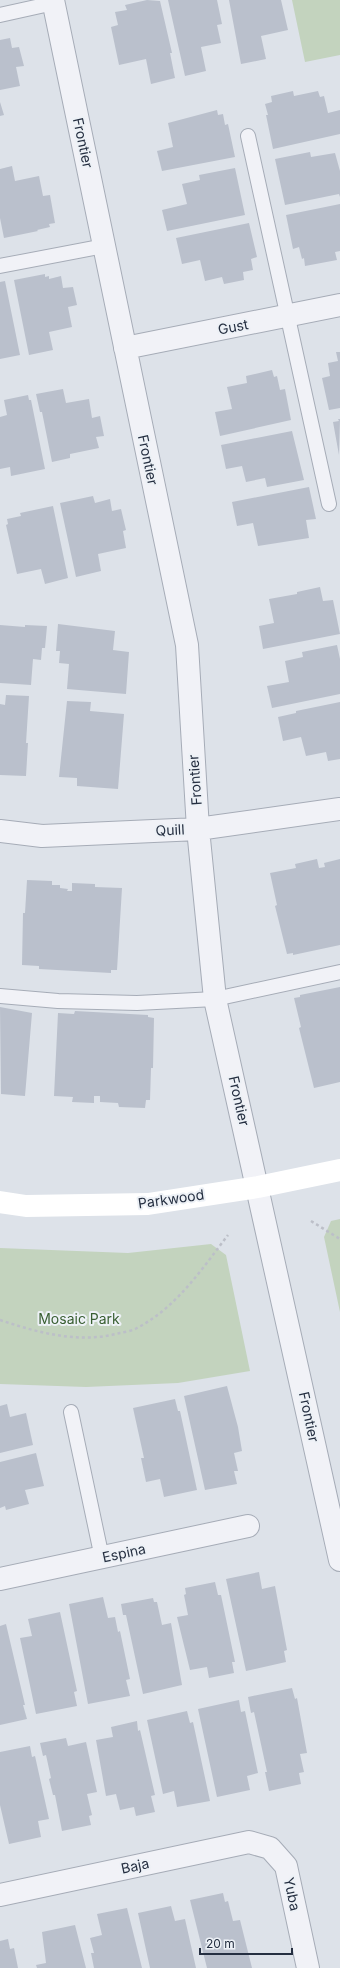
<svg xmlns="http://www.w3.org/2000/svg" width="340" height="1968" viewBox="0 0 340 1968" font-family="Inter,sans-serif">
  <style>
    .green { fill: #c3d3be }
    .building { fill: #bac0cc }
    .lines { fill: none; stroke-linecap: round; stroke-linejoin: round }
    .lane-casing { stroke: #a6acb7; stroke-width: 16 }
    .street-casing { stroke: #a6acb7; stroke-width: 24 }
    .path { stroke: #bcbfc8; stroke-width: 2.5; stroke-dasharray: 3 3; stroke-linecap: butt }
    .lane { stroke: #f1f2f7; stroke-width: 14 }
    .street { stroke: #f1f2f7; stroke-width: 22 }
    .secondary { stroke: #fff; stroke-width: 22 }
    .labels { text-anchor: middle; stroke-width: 4; stroke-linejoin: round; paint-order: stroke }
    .street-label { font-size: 14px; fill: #252f41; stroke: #edf1f6 }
    .park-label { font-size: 14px; fill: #385e31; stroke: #edf1f6 }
  </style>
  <rect width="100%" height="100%" fill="#dde2e9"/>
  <!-- green -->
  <path class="green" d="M292 0H340V55L305 62Z
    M340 1219V1312L324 1237 331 1221Z
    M211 1244 226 1255 250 1371 178 1383 86 1387 0 1384V1248L128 1253Z"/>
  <!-- building -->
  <path class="building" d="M147 0 160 1 172 53H170L175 78 151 84 146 59 119 65 111 27 118 25 115 12 127 10 125 5Z
    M168 0H217L222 24 217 25 221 43 201 47 206 71 185 76Z
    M229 0H281L288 30 261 36 266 59 241 64Z
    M10 38 12 48 19 47 24 66 16 67 20 86 0 90V40Z
    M293 91 294 96 318 91 320 97 324 96 328 113 340 110V134L273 149 266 115H268L265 104 272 102 271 96Z
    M0 102 4 115 0 116Z
    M217 110 218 115 223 114 225 125 228 124 235 157 162 171 157 151 173 147 168 123Z
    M310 152 311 157 335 153 340 171V197L339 194 285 205 275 159Z
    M12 166 15 181 39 176 43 196 50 195 55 223 49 224 50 227 37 230 38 231 4 238 0 218V169Z
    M235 168 245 215 167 231 162 210 187 204 182 184 200 180 199 175Z
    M340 204V251L335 252 337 260 305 266 304 258 302 259 299 247 293 249 286 215Z
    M249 223 257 257 251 259 253 270 243 272 244 280 224 284 222 277 205 281 200 260 182 264 176 238Z
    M45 274V277L49 276V279L61 276 63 288 73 287 77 305 68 307 72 327 49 332 53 350 29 355 14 280Z
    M5 281 20 355 0 359V282Z
    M336 352H340V408L329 410 322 378 330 376 328 363 338 361Z
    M272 370 274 377 277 376 280 390 285 389 291 420 220 436 215 412 232 409 227 387 247 383 246 376Z
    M63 389 66 403 89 399 92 418 100 416 104 436 96 437 99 448 70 454V458L52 462 42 412H40L36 394Z
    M28 395 29 400H31L45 469 11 476 10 467 0 469V417L7 415 4 400Z
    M338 419H340L339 455 333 422 339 421Z
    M292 431 304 480 267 487 265 478 246 482 242 466 226 469 221 445Z
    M309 487 316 519 306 520 309 538 258 546 253 523 237 526 232 502Z
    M93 496 95 503 110 499 112 511 121 509 126 530 123 531 126 548 98 554 101 571 76 577 60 503Z
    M53 506 68 578 45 584 41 569 17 574 6 525 8 524 7 519 21 516 20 513Z
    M320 587 323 601 333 600 340 634 263 649 259 626 274 623 269 599 297 594V592Z
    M58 624 115 631 113 650 129 652 126 694 67 689 69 664 59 663 60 651H56Z
    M0 625 25 627V625L47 626 45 648H42L41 660 33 659 31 685 0 683Z
    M337 645 340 659V694L272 708 267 686 289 682 285 661 303 657 302 652Z
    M6 695 29 696 26 743H28L26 776 0 775V704L5 705Z
    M67 701 91 702 90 711 124 714 118 789 77 786V778L59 777Z
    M340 702V759L328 761 326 752 306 756 301 737 283 741 278 717 296 713V711Z
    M317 859 319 868 325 867 324 863 340 859V945L293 955V953L287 954 275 906 277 905 270 873 296 868 295 864Z
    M27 880 52 881V885H60V888L68 889 67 891H72V883L95 884V887L122 888 117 970H111V973L39 969V966L22 965 23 913H25Z
    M340 987V1082L314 1088 299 1028 301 1027 294 998 300 997V995Z
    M0 1007 32 1013 25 1096 1 1094Z
    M75 1011 148 1015V1017L154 1018 153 1068H151L150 1100H146L145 1108 119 1107 118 1103 100 1102V1096H94V1103L72 1102 73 1097 54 1096 58 1013 74 1014Z
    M227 1386 238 1427 242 1451 234 1453 238 1471H234L237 1484 205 1490 184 1396Z
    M175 1399 178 1411H180L197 1490 164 1497 160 1479 146 1482 141 1458H144L133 1408Z
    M7 1404 10 1417 26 1413 33 1445 0 1453V1406Z
    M36 1453 44 1486 25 1490 29 1504 6 1510 5 1506 0 1508V1462Z
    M259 1572 262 1589 275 1586 287 1650 284 1651 286 1662 246 1671 226 1579Z
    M215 1582 218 1595H221L235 1662H232L234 1673 209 1678 207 1667 190 1670 177 1617 188 1615 184 1595 186 1594 185 1588Z
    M103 1597 108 1618 115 1617 118 1632 120 1631 130 1679 126 1680 130 1696 88 1704 69 1604Z
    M153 1598 154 1602H157L162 1625 171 1623 182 1685 143 1694 126 1615H123L121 1604Z
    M60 1612 77 1691 74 1692 77 1706 36 1714 20 1638 32 1636 28 1619Z
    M6 1624 25 1705H23L27 1719 0 1725V1626Z
    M292 1688 295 1699 297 1698 307 1753 300 1754 304 1772 299 1773 301 1784 269 1791 265 1772H267L254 1712 251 1713 248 1697Z
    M239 1700 241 1712 245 1711 258 1773 247 1776 250 1790 217 1797 198 1709Z
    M187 1711 190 1723 193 1722 210 1801 177 1807 174 1791 163 1794 147 1720Z
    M137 1721 138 1731 140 1730 155 1795 151 1796 155 1812 136 1816 134 1807 120 1810 116 1794 106 1796 96 1740 113 1737 111 1727Z
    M66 1738 68 1746 86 1742 97 1792 87 1794 92 1815 89 1816 91 1825 62 1831 55 1795H53L49 1779 51 1778 46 1755 43 1756 40 1743Z
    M30 1746 32 1757 35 1756 49 1819 38 1821 41 1837 9 1844 0 1805V1752Z
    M223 1893 225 1902 228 1901 233 1921 240 1920 252 1968H207L190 1900Z
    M171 1906 175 1921 185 1919 196 1968H150L138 1913Z
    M127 1908 142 1968H94L91 1953H94L90 1938 102 1935 97 1914Z
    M75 1925 86 1968H37L36 1965 46 1963 42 1932Z
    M8 1939 10 1949 14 1948 18 1968H0V1941Z"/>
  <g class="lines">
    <defs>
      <path id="lane" d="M0 15 54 3
        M248 136 329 504
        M0 266 104 246
        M0 996 58 1001 137 1003 215 999 340 972
        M71 1412 102 1558"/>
      <path id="street" d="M53 0 187 645 198 829 215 999 340 1560
        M125 348 340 305
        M0 831 42 836 198 829 340 809
        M0 1579 248 1526
        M0 1895 249 1842 270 1848 286 1866 308 1968"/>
    </defs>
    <!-- lane casing -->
    <use href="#lane" class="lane-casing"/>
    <!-- street casing -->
    <use href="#street" class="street-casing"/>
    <!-- path -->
    <path class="path" d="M311 1221 340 1239
      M0 1320C39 1333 79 1344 120 1333 125 1332 132 1331 137 1328 176 1308 202 1269 228 1235"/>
    <!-- lane -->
    <use href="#lane" class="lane"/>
    <!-- street -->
    <use href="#street" class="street"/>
    <!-- secondary -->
    <path class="secondary" d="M0 1202 26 1206 148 1204 258 1187 340 1170"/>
  </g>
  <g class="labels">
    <!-- street labels -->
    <g class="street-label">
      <text transform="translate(83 143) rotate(78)" y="5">Frontier</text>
      <text transform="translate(233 327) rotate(-11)" y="5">Gust</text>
      <text transform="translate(148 460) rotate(78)" y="5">Frontier</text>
      <text transform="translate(195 780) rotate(-94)" y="5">Frontier</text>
      <text transform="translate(170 830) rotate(-3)" y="5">Quill</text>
      <text transform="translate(239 1101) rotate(77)" y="5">Frontier</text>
      <text transform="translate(171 1199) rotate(-8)" y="5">Parkwood</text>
      <text transform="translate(309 1417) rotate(78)" y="5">Frontier</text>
      <text transform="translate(124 1553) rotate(-12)" y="5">Espina</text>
      <text transform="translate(135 1866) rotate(-12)" y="5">Baja</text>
      <text transform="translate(292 1894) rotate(78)" y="5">Yuba</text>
    </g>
    <!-- park labels -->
    <g class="park-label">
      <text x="79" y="1324">Mosaic Park</text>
    </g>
  </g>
  <!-- scale -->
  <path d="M200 1948v6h92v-6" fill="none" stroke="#252f41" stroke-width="2"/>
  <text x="206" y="1948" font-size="12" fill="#252f41" stroke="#edf1f6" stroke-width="3" paint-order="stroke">20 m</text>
</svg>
